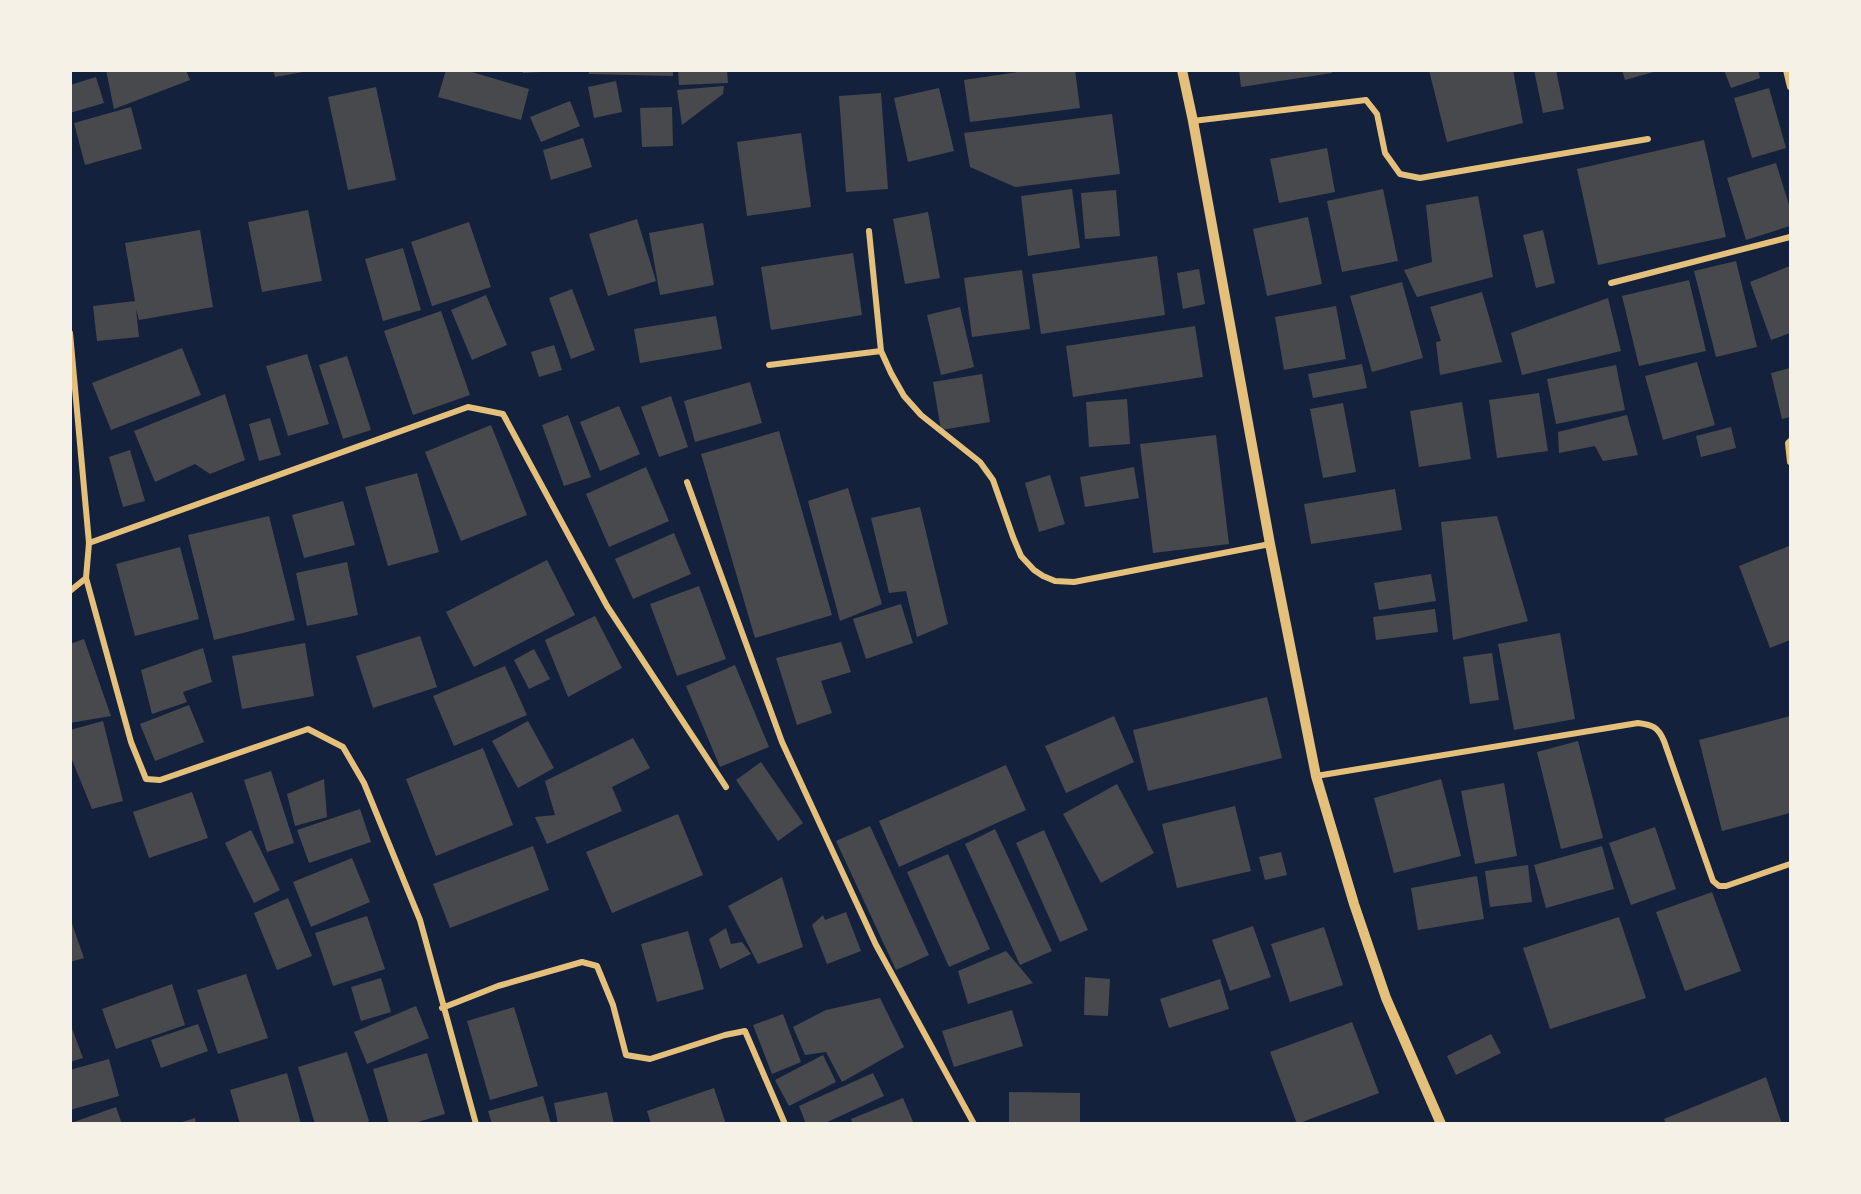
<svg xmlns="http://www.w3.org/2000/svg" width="1861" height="1194" viewBox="0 0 1861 1194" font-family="'Source Sans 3',sans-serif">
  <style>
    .building { fill: #48494c }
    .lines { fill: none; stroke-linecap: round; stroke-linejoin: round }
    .minor { stroke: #e5c07b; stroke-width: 6 }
    .tertiary { stroke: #e5c07b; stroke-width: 10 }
  </style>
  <rect width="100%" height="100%" fill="#14213d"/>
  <!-- building -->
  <path class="building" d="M106 70H186L190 80 114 109Z
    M273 70H303V72L275 77Z
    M446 70H465L529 89 521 120 438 97Z
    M523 70H540V72L523 73Z
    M589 70H673V76L589 74Z
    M678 70H727L728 83 679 85Z
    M1031 70H1075L1080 108 970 122 964 80Z
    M1239 70H1332V73L1241 87Z
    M1429 70H1513L1523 123 1447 142Z
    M1534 70H1556L1564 109 1543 113Z
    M1622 70H1657V71L1625 80Z
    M1724 70H1758L1760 78 1731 88Z
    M96 77 104 103 70 113V85Z
    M616 81 622 112 594 118 588 87Z
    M724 86 723 94 682 125 677 90Z
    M376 87 396 180 348 190 328 97Z
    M939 88 954 151 908 162 894 98Z
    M1769 88 1786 148 1752 158 1734 98Z
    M881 93 888 189 846 192 839 96Z
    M570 101 580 126 541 142 530 117Z
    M131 107 142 149 85 165 74 123Z
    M672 107 673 146 642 147 640 108Z
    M1112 114 1120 174 1015 187 970 167 964 133Z
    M801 133 811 207 747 216 737 142Z
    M583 138 592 167 551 180 543 150Z
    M1704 140 1726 237 1598 265 1577 169Z
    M1327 148 1335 192 1279 203 1270 159Z
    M1776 163 1790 208V226L1746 240 1727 178Z
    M1072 189 1080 248 1028 256 1021 196Z
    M1383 189 1398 261 1342 272 1327 201Z
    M1116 190 1120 236 1085 239 1081 193Z
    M1478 196 1493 277 1417 297 1404 270 1432 262 1426 205Z
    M308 210 322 281 262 292 248 222Z
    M928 212 940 278 905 284 893 219Z
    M1308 217 1322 284 1267 296 1253 229Z
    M637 219 656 281 608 296 589 234Z
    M469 222 491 287 432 306 411 242Z
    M703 223 714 285 660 295 649 233Z
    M200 230 213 307 139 320 136 309 139 337 97 341 93 306 135 301 125 243Z
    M1543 230 1555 283 1536 288 1523 235Z
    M403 248 421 310 383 321 365 259Z
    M853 253 862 315 771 330 761 267Z
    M1157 256 1165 315 1041 334 1032 274Z
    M1736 261 1757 347 1716 357 1694 271Z
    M1790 266V333L1771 340 1750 282Z
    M1199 269 1205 304 1183 309 1177 273Z
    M1022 270 1030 329 972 337 964 278Z
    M1689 280 1706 351 1639 366 1622 296Z
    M1402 282 1423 358 1372 372 1350 296Z
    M572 289 595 350 571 359 549 298Z
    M1482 292 1502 362 1440 375 1436 342 1441 341 1430 307Z
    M486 295 507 345 472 360 451 310Z
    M1608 298 1621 351 1522 375 1511 333Z
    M1336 306 1346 359 1284 370 1275 317Z
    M960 307 974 367 941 375 927 315Z
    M441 311 470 395 413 415 384 331Z
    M716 316 722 349 640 363 634 329Z
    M1195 326 1203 377 1073 397 1066 346Z
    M554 345 562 370 539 377 531 352Z
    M182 348 201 395 111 430 92 383Z
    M307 354 329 424 288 436 266 366Z
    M347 356 371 430 343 439 319 365Z
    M1697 362 1715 425 1663 440 1645 376Z
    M1362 364 1367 388 1313 398 1308 374Z
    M1616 365 1625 410 1556 424 1547 379Z
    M1790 368V417L1782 419 1771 373Z
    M982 374 990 422 941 430 933 382Z
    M750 382 762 423 695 442 684 401Z
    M1539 393 1548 451 1497 458 1489 400Z
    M225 394 245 460 210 474 195 464 155 482 134 431Z
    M671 396 688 447 659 457 641 407Z
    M1127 399 1130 444 1089 447 1086 402Z
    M1462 402 1471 459 1419 467 1410 411Z
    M1343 403 1356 472 1323 478 1310 409Z
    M619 406 640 454 600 471 580 422Z
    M568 415 591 477 564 486 542 425Z
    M1627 415 1638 455 1603 461 1595 446 1559 453 1558 432Z
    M270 418 281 455 259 461 249 424Z
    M491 425 527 515 461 541 425 452Z
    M1731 427 1736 448 1701 457 1696 436Z
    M779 431 832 615 755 638 701 454Z
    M1216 435 1229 544 1153 553 1140 444Z
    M130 450 145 501 123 507 109 457Z
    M646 467 669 521 609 547 586 494Z
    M1134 467 1139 498 1085 507 1080 477Z
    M417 473 439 552 388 566 365 487Z
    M1050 475 1065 524 1039 532 1025 483Z
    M848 488 882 604 840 621 808 501Z
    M1395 489 1402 530 1311 544 1304 504Z
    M343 501 355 545 304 558 292 515Z
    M920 507 948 624 917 637 906 591 889 593 871 518Z
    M269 516 295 620 214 640 188 535Z
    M1497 516 1528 621 1453 640 1441 522Z
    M674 533 691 574 633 599 615 559Z
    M1789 546 1790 640 1770 648 1739 566Z
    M180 547 199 619 135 636 116 564Z
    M547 560 575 615 474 667 446 612Z
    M347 562 358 615 307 626 296 573Z
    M1431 574 1436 601 1379 610 1374 583Z
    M699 586 726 659 677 676 650 604Z
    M901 604 913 643 866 659 853 619Z
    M1435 609 1438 632 1376 640 1373 617Z
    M595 616 622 668 568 697 545 640Z
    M1560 633 1575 719 1514 730 1498 644Z
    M420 636 437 687 373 708 356 656Z
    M84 639 111 716 70 723V644Z
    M841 642 851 672 821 681 832 713 797 725 776 658Z
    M305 643 314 696 242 709 232 656Z
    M203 648 212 682 183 692 187 702 152 714 141 670Z
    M534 649 550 679 529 689 514 660Z
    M1492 653 1499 700 1470 704 1463 657Z
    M735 665 769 747 720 767 686 686Z
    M505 666 527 715 454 746 433 696Z
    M1267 697 1282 758 1148 791 1133 730Z
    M189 705 204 742 155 761 140 724Z
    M1114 716 1134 762 1066 793 1045 746Z
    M1790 716V813L1722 831 1699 740Z
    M103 721 123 801 92 809 70 755V730Z
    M528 721 554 768 518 788 492 741Z
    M633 738 650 768 612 787 622 811 547 844 535 817 555 815 545 781Z
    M1578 741 1603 838 1561 849 1537 752Z
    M483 748 513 825 436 856 406 779Z
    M761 762 803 823 778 841 736 780Z
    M1006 765 1026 810 899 867 879 821Z
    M271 771 294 843 267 852 244 780Z
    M324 779 327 817 295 826 287 794Z
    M1441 779 1461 856 1394 873 1374 798Z
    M1504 783 1517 856 1475 864 1461 791Z
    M1117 784 1154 853 1101 883 1063 814Z
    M192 792 208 838 149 858 133 812Z
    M1235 806 1251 871 1177 888 1162 824Z
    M360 809 371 842 309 863 297 830Z
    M678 814 703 875 612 913 586 852Z
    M870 826 929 955 896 970 836 841Z
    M1655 827 1676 889 1631 905 1609 843Z
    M995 829 1052 951 1020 965 965 844Z
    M251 830 280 890 254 903 225 843Z
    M1044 830 1088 930 1060 942 1016 843Z
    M533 846 549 890 450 928 433 884Z
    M1602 846 1614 889 1546 908 1534 865Z
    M1281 852 1287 875 1265 880 1259 857Z
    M948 854 990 949 949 967 907 872Z
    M352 858 370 902 311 927 293 882Z
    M1528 865 1532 902 1490 907 1485 871Z
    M1477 876 1484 919 1418 930 1411 888Z
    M782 877 803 947 758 964 728 906Z
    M1712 892 1741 971 1685 991 1656 912Z
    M288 898 312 956 277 970 254 913Z
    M846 912 861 951 827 964 812 925 823 915 825 920Z
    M367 916 385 969 333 986 315 933Z
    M1619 917 1646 998 1550 1029 1523 948Z
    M70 918 84 958 70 962Z
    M1253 926 1271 977 1230 991 1212 940Z
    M1324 927 1343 985 1290 1002 1271 944Z
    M726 928 731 944 742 942 751 954 720 969 709 939Z
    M688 931 704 989 657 1002 641 944Z
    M1006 951 1033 983 968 1004 958 971Z
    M246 974 268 1038 218 1054 197 990Z
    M1085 977 1110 979 1108 1016 1084 1015Z
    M381 978 391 1012 361 1021 351 987Z
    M1220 979 1229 1009 1169 1028 1160 999Z
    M172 984 185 1025 116 1049 102 1009Z
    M880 998 904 1047 842 1082 826 1052 805 1055 793 1027 826 1010Z
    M416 1006 429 1038 367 1064 354 1032Z
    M514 1007 538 1086 490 1100 467 1021Z
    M1012 1010 1023 1046 954 1067 942 1031Z
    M783 1014 801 1062 772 1074 753 1025Z
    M1352 1022 1379 1093 1297 1124 1270 1052Z
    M70 1023 83 1058 70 1062Z
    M198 1024 208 1051 161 1068 151 1040Z
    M1491 1034 1501 1053 1456 1075 1447 1056Z
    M347 1052 369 1121 363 1124H315L298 1067Z
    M427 1053 445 1114 411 1124H389L373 1069Z
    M823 1055 836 1082 789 1106 775 1080Z
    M109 1059 119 1096 70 1110V1070Z
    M287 1073 301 1124H240L230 1090Z
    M873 1073 884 1096 823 1124H806L799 1106Z
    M1766 1077 1782 1124H1666L1664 1119Z
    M714 1088 726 1124H651L647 1111Z
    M607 1092 614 1124H558L554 1103Z
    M1009 1092 1080 1093V1124H1009Z
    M543 1096 551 1124H492L488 1111Z
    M903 1098 914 1124H853L851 1119Z
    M116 1107 122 1124H71V1123Z
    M195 1118 196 1124H179V1123Z"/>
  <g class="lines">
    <!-- minor -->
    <path class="minor" d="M1786 70 1790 87
      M1193 121 1366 100 1377 114 1385 153 1400 174 1420 178 1648 139
      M869 231 881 351 891 373 904 396 921 415 980 462 993 480 1013 537 1021 556 1034 570 1043 576 1055 581 1074 582 1270 544
      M1611 283 1790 237
      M70 333 89 543 86 578 131 742 146 779 160 780 308 729 343 747 364 783 420 920 476 1124
      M769 365 881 351
      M1790 441 1788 443 1790 462
      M687 482 782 742 876 945 974 1124
      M89 543 468 407 503 414 607 606 726 787
      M70 591 86 578
      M1316 776 1638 723C1653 725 1658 727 1664 741L1713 881 1719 886H1726L1790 864
      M442 1008 498 986 582 962 597 966 613 1005 626 1055 650 1059 725 1035 745 1031 785 1124"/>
    <!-- tertiary -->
    <path class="tertiary" d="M1182 70 1193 121 1270 544 1316 776 1354 904 1386 998 1441 1124"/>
  </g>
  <!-- border -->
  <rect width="1861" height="1194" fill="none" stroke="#f6f1e7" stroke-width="144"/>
</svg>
